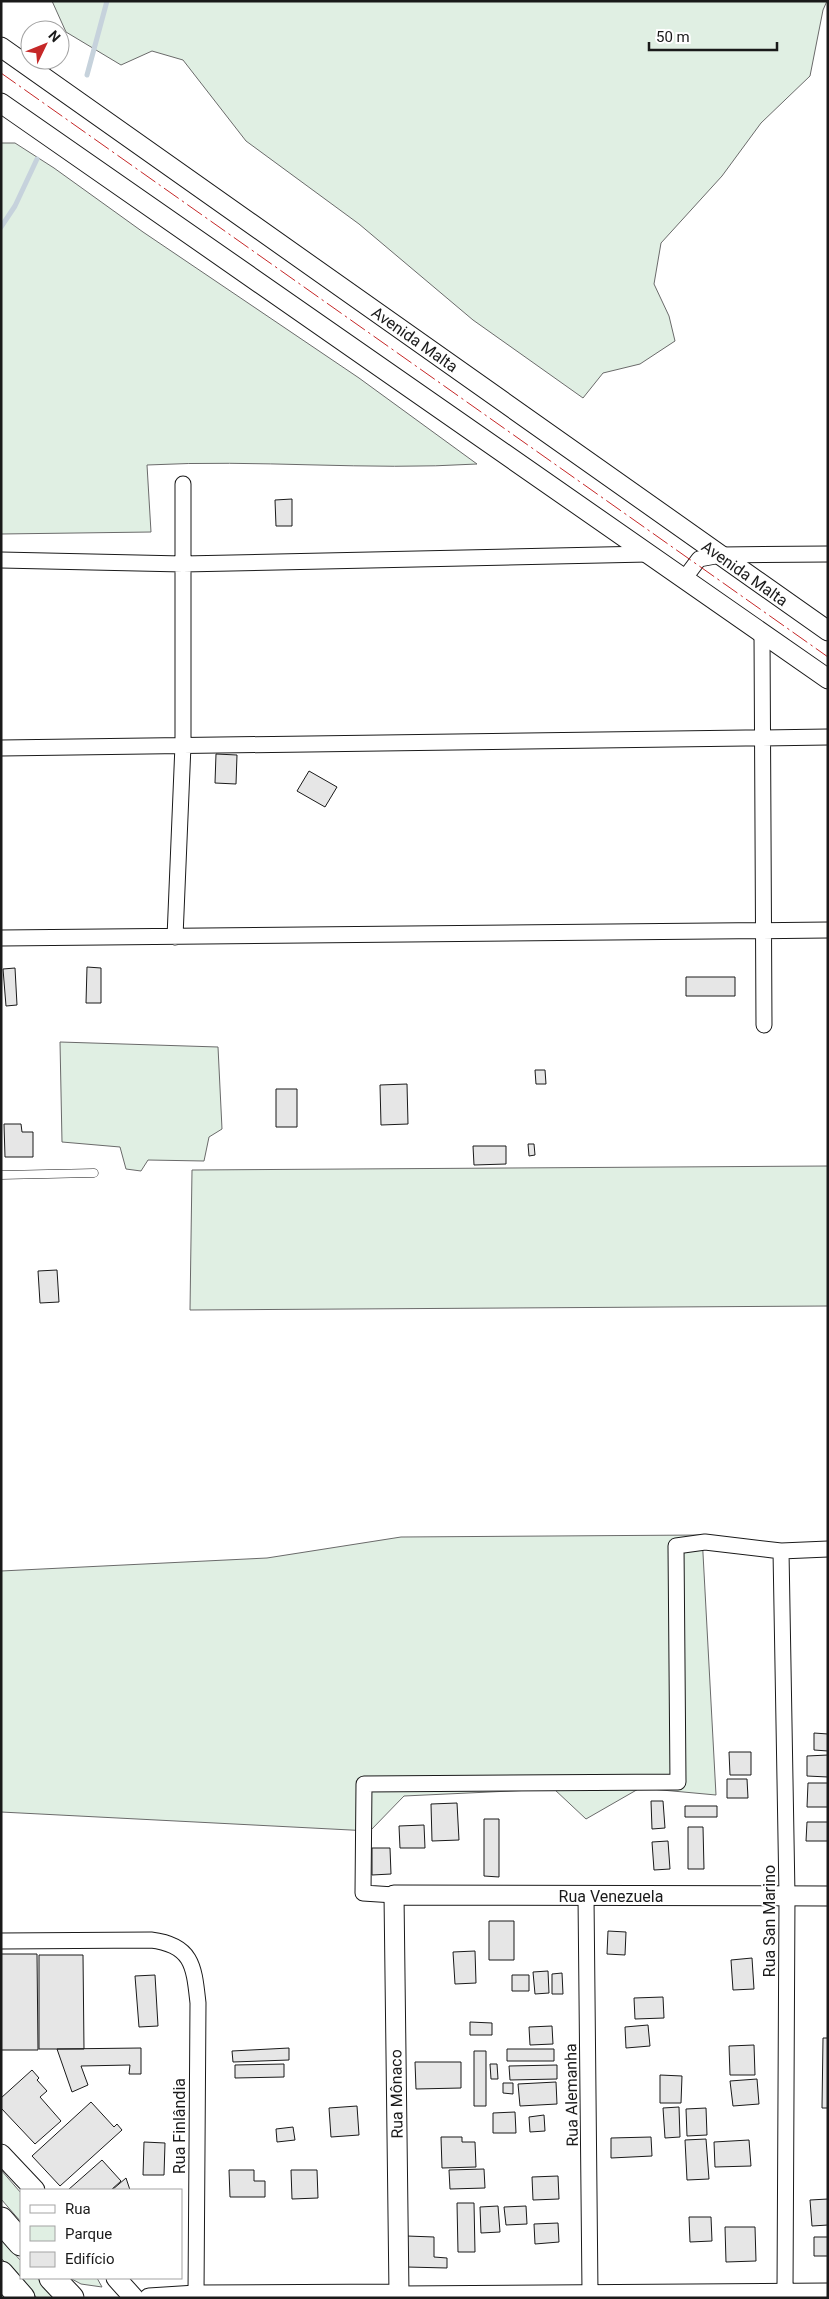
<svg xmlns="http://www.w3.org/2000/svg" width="829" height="2299" viewBox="0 0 829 2299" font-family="Roboto,sans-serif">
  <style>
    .green { fill: #e0efe3; stroke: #6a6a6a }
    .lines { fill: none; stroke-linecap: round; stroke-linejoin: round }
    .stream { stroke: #c6d2dc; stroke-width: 5 }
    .building { fill: #e6e6e6; stroke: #1a1a1a }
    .service-casing { stroke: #1a1a1a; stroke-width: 9 }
    .minor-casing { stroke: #1a1a1a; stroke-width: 17 }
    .tertiary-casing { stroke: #1a1a1a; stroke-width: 21 }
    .trunk-casing { stroke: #1a1a1a; stroke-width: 27 }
    .service { stroke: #fff; stroke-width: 8 }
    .minor { stroke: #fff; stroke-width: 15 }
    .tertiary { stroke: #fff; stroke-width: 19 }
    .trunk { stroke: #fff; stroke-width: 25 }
    .power { stroke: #c62828; stroke-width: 1; stroke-dasharray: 18 4 2.5 4; stroke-linecap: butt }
    .labels { text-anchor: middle; stroke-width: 4; stroke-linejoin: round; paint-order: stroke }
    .street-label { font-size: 16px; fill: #1a1a1a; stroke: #fff }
  </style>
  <rect width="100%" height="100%" fill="#fff"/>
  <!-- green -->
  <path class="green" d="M52 1H827L823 10 810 76 761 123 722 176 661 243 654 284 669 316 675 341 640 364 603 373 583 398 473 320 359 224 246 141 183 60 152 51 121 65 66 32Z
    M1 143H15L54 168 143 232 359 378 477 464C367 471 257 459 147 465L151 532 1 534Z
    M60 1042 218 1047 222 1129 209 1137 204 1161 148 1160 141 1171 126 1169 120 1147 62 1142Z
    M828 1166V1306L190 1310 192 1170Z
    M702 1535 716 1795 640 1788 586 1819 554 1789 404 1796 370 1831 1 1812V1571L267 1558 401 1537Z
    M1 2170 21 2193V2222L1 2199Z
    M1 2239 21 2261V2278H37L56 2298H37L1 2258Z
    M70 2278H97L102 2287 81 2284Z"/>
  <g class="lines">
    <!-- stream -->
    <path class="stream" d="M87 75 107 1
      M1 227 15 206 37 159"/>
  </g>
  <!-- building -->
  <path class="building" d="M292 499V526H276L275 500Z
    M216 754 237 755 236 784 215 783Z
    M309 771 337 787 325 807 297 791Z
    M87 967 101 968V1003H86Z
    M15 968 17 1005 6 1006 3 969Z
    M686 977H735V996H686Z
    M535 1070H545L546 1084H536Z
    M407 1084 408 1124 381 1125 380 1085Z
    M276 1089H297V1127H276Z
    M4 1124H21L22 1132H33V1157H5Z
    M528 1144H534L535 1155 529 1156Z
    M473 1146H506V1164L474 1165Z
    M57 1270 59 1302 40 1303 38 1271Z
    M814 1733 828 1734V1751L814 1750Z
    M729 1752H751V1775H730Z
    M828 1755V1777L807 1776V1756Z
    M727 1779H747L748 1798H727Z
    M808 1783H828V1807H807Z
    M651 1801H663L665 1828 652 1829Z
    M457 1803 459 1840 432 1841 431 1804Z
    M685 1806H717V1817H685Z
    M484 1819H499V1877L484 1876Z
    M807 1822H828V1841H806Z
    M424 1825 425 1848H400L399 1826Z
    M688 1827H703L704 1869H688Z
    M668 1841 670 1869 654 1870 652 1842Z
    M372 1848H390L391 1874 372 1875Z
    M489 1921H514V1960H489Z
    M608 1931 626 1932 625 1955 607 1954Z
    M475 1951 476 1983 455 1984 453 1952Z
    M1 1954H37L38 2050H1Z
    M39 1955H83L84 2049H39Z
    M752 1958 754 1989 733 1990 731 1960Z
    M548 1971 549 1993 535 1994 533 1972Z
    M562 1973 563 1994H552V1974Z
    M155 1975 158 2026 139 2027 135 1976Z
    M512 1975H529V1991H512Z
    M663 1997 664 2018 635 2019 634 1998Z
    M470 2022 492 2023V2035H470Z
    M648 2025 650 2046 626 2048 625 2027Z
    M552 2026 553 2044 530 2045 529 2027Z
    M823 2038H828V2108H822Z
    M754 2045 755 2075H730L729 2046Z
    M141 2048V2074H129L130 2065 81 2066 88 2085 72 2092 57 2049Z
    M289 2048V2060L233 2062 232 2051Z
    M507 2049H554V2061H507Z
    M474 2051H486V2106H474Z
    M415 2062H461V2088L416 2089Z
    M284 2064V2077L235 2078V2065Z
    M490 2064H497L498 2079H491Z
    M557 2065V2079L510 2080 509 2066Z
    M32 2070 39 2078 37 2080 47 2091 40 2097 61 2121 35 2144 1 2108V2098Z
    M660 2075 682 2076 681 2103H660Z
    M757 2079 759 2104 733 2106 730 2081Z
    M556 2082 557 2104 520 2106 518 2084Z
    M503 2083H513V2094L503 2093Z
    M91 2102 114 2127 117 2124 122 2130 60 2186 32 2156Z
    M357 2106 359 2135 331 2137 329 2108Z
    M679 2107 680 2137 665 2138 663 2108Z
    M706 2108 707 2135 687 2136 686 2109Z
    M515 2112 516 2133H493V2113Z
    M544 2115 545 2131 530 2132 529 2117Z
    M293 2127 295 2140 277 2142 276 2129Z
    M441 2137H462V2142H475L476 2167 442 2168Z
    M651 2137 652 2156 611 2158V2138Z
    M706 2139 709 2179 687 2180 685 2140Z
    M749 2140 751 2166 715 2167 714 2142Z
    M144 2142 165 2143 164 2175H143Z
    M102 2160 121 2181 111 2190H68Z
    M484 2169 485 2188 450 2189 449 2170Z
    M229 2170H254V2181H265V2197H230Z
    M291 2170H317L318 2198 292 2199Z
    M558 2176 559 2199 533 2200 532 2177Z
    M126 2178 130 2190H112Z
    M828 2199V2225L812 2226 810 2200Z
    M457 2203H474L475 2252H458Z
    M498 2206 500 2232 481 2233 480 2207Z
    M526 2206 527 2224 506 2225 504 2207Z
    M689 2217H711L712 2241 690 2242Z
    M558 2223 559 2242 535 2244 534 2224Z
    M725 2227H755L756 2261 726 2262Z
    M407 2236 434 2237V2257L447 2258V2268L407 2267Z
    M814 2237H828V2256H814Z"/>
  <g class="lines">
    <defs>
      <path id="service" d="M1 1175 94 1173"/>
      <path id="minor" d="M1 560 183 564 648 554
        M684 579 699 559 721 555 828 554
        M762 634 764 1025
        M1 748 828 737
        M175 937 183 745V484
        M1 938 828 930
        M781 1551 787 1895 785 2291
        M394 1895 363 1893 364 1784 678 1782 676 1546 705 1542 781 1551 828 1549
        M586 1897 590 2292
        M1 1941 151 1940C193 1945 194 1967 198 2003L196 2295
        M399 2294 828 2291"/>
      <path id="tertiary" d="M1 47 828 631
        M1 103 828 679
        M1 2154 35 2190
        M116 2278 134 2298
        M149 2298 196 2295 399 2294 394 1895 828 1896"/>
      <path id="trunk" d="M1 2220 21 2243
        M1 2274 22 2298
        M52 2278 71 2298"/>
    </defs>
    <!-- service casing -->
    <use href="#service" class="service-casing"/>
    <!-- minor casing -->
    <use href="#minor" class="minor-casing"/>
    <!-- tertiary casing -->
    <use href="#tertiary" class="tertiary-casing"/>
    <!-- trunk casing -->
    <use href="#trunk" class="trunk-casing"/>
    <!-- service -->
    <use href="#service" class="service"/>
    <!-- minor -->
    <use href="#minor" class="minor"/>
    <!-- tertiary -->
    <use href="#tertiary" class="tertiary"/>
    <!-- trunk -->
    <use href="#trunk" class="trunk"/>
    <!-- power -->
    <path class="power" d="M1 73 828 657"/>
  </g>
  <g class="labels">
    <!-- street labels -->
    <g class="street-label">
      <text transform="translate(415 339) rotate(35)" y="6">Avenida Malta</text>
      <text transform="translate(745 573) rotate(35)" y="6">Avenida Malta</text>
      <text x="611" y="1902">Rua Venezuela</text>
      <text transform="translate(769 1921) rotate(-90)" y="6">Rua San Marino</text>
      <text transform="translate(396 2094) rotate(-91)" y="6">Rua Mônaco</text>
      <text transform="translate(571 2095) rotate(-91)" y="6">Rua Alemanha</text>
      <text transform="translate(179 2126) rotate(-90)" y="6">Rua Finlândia</text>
    </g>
  </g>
  <!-- border -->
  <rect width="829" height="2299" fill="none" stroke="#1a1a1a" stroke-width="5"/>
  <!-- legend -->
  <rect x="20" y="2189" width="162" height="90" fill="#ffffff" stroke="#a3a3a3"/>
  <rect x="30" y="2205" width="25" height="8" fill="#ffffff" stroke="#a3a3a3"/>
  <text x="65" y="2214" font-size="15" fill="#1a1a1a">Rua</text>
  <rect x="30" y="2226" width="25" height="15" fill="#e0efe3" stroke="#a3a3a3"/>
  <text x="65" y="2239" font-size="15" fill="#1a1a1a">Parque</text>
  <rect x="30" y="2252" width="25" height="15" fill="#e6e6e6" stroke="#a3a3a3"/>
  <text x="65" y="2264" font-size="15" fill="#1a1a1a">Edifício</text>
  <!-- north arrow -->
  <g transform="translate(45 45) rotate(47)"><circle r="24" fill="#ffffff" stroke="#a3a3a3"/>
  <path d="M0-4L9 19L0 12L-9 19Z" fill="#c62828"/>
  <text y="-8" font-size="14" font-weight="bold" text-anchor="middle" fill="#1a1a1a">N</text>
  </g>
  <!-- scale -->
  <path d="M649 42v8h128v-8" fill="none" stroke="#1a1a1a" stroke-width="2.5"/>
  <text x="656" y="42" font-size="15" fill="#1a1a1a" stroke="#ffffff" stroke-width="4" paint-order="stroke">50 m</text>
</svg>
